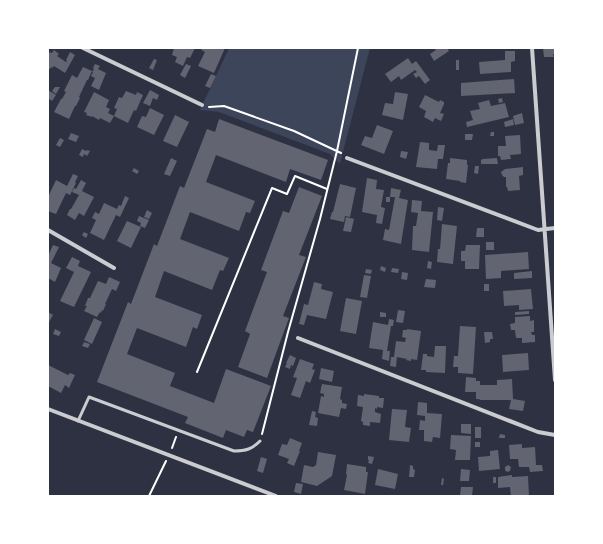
<svg xmlns="http://www.w3.org/2000/svg" width="603" height="544" viewBox="0 0 603 544" font-family="'Open Sans',sans-serif">
  <style>
    .green { fill: #3c4559 }
    .building { fill: #626471 }
    .lines { fill: none; stroke-linecap: round; stroke-linejoin: round }
    .path { stroke: #fff; stroke-width: 2 }
    .service { stroke: #caccd0; stroke-width: 3 }
    .minor { stroke: #caccd0; stroke-width: 4 }
  </style>
  <rect width="100%" height="100%" fill="#2d3142"/>
  <!-- green -->
  <path class="green" d="M229 48H370L344 148 340 164 330 154 219 112 200 110Z"/>
  <!-- building -->
  <path class="building" d="M174 48H195L190 58 187 57 183 66 175 62 177 57 172 55Z
    M203 48H225L214 73 198 66 205 52 201 50Z
    M434 48H447L449 51 434 61 430 54 436 50Z
    M543 48H555V54H553L554 57H544Z
    M54 50 59 54 57 56 66 62 67 61 66 60 70 52 75 55 65 73 54 66 52 68 51 67 50 69H48V55L50 52 52 53Z
    M505 51H515V61L511 62V72L480 74 479 62 505 60Z
    M408 58 412 64 416 61 430 80 425 84 419 76 416 78 413 74 417 72 415 70 401 80 399 76 391 82 385 74Z
    M154 59 157 60 153 70 149 68Z
    M456 60H459V70H456Z
    M95 64 100 66 98 69 106 73 99 90 91 86 95 78 91 76 93 72H92L94 69 93 68Z
    M186 64 191 66 185 78 180 75Z
    M83 67 92 71 88 80H87L79 97 80 98 76 106H75L69 119 54 112 61 99H62L66 92 64 91 72 75 77 78Z
    M211 74 216 76 210 88 205 86Z
    M514 79 515 93 461 96V83Z
    M55 87H60L56 94 52 91Z
    M48 90 56 95 52 101 48 98Z
    M150 90 159 95 157 100 153 98 150 106 143 103Z
    M126 91 136 95 137 92 143 95 136 111 134 110 128 123 114 116 117 109 114 108 119 97 122 98Z
    M94 92 109 100 106 107 110 109 108 113 114 116 110 123 100 118 99 120 92 116V117L86 115 87 113 84 112Z
    M395 92 408 94 403 120 382 115 385 103 393 104Z
    M425 95 439 102 440 100 444 102V104L440 113 444 114 441 121 435 118 433 122 424 117 426 111 419 107Z
    M502 98 503 102 499 103 498 99Z
    M489 100 491 106 505 103 509 117 467 127 466 122 473 120 470 111 480 109 478 103Z
    M150 108 164 115 154 135 137 127 142 116 146 117Z
    M522 113 524 123 515 125 513 116Z
    M175 115 189 122 177 147 163 141Z
    M219 119 328 160 321 180 290 169 286 182 216 155 206 182 255 201 250 213 246 212 239 231 190 212 180 239 229 258 223 271 220 270 212 290 164 271 155 297 202 315 197 329 193 327 186 347 137 328 127 354 175 373 170 386 214 403 226 369 271 386 253 432 247 430 244 437 226 430 223 438 185 423 188 417 97 382 128 302 131 304 154 244 157 246 180 186 184 188 207 129 215 132Z
    M513 119 514 125 505 127 504 122Z
    M377 125 393 131 384 154 361 145 365 136 372 138Z
    M491 132H494V136H490Z
    M71 133 79 136 76 142 68 139Z
    M465 134H473L472 140H465Z
    M520 135 521 154 510 155 511 159 501 160 500 156H498V146H506L505 136Z
    M60 138 64 140 60 147 56 145Z
    M420 142 429 143V150L437 151 438 145H445L443 159H438L437 169 416 167Z
    M82 149 86 151 87 150 90 151 87 156 84 154 83 157 79 155Z
    M401 151 408 152 406 159 400 157Z
    M171 158 177 161 170 176 164 174Z
    M450 158 467 160V165H468L466 183 460 182V181L446 179 448 163H450Z
    M497 158 498 164H481V160L483 159Z
    M475 166H479L478 174 474 173Z
    M523 167V175L519 176 520 190 508 191 507 187H506V177H504L502 175 501 172 505 169Z
    M134 168 139 171 137 174 132 171Z
    M73 174 78 176 75 182 76 183 70 195 66 193 56 214 48 211V197L56 180 67 186Z
    M367 178 377 180 376 189 384 190 381 207 385 208 382 224 376 223 377 215 362 212Z
    M81 180 86 183 82 191 94 197 84 216 79 213 75 220 67 215 70 209H71L79 195 72 192 74 188 76 189Z
    M340 184 356 188 350 217 345 216 344 222 330 219 332 212H333Z
    M299 187 322 196 299 255 306 257 283 316 289 318 267 378 238 367 250 334 245 331 267 272 261 270 283 211 289 213Z
    M391 188 401 190 399 198 408 200 401 244 383 240 385 229 389 230 395 197H390Z
    M125 196 129 198 120 217 116 215 104 240 90 233 96 220 92 218 95 212 99 214 104 203 117 209 119 205 121 206Z
    M386 197H390V202H386Z
    M412 200 422 201 421 211 433 212 429 252 412 250 413 226H416L418 213 411 212Z
    M438 207 444 208 442 221 437 220Z
    M147 210 152 213 149 219 144 217Z
    M139 216 149 220 145 228 140 226 141 223 137 221Z
    M346 217 354 219 351 232 343 231Z
    M127 221 141 227 131 248 117 241Z
    M442 224 457 226 453 264 437 262 438 249H440Z
    M477 228H484V237H476Z
    M84 232 88 234 86 238 82 235Z
    M486 242H494V250H486Z
    M53 245 59 247 51 263 61 268 55 282 48 278V256Z
    M466 245H480L479 269H465V261H461V251H465Z
    M528 252 529 269 501 271V278L486 279 485 255Z
    M72 257 80 261 78 266 91 272 74 307 60 301 74 272 66 268Z
    M428 261 432 262 431 269 427 268Z
    M381 266 386 268 385 272 380 270Z
    M392 268 399 269 398 273 391 272Z
    M366 269 372 270 371 274 365 273Z
    M532 271V278L514 279V273Z
    M402 272 408 273 407 280 401 279Z
    M364 275 371 276 367 298 360 297Z
    M109 277 120 282 116 291 112 289 105 304H106L103 311 102 310 101 313 100 312 97 317 84 311 87 306H85L88 298H90L98 281 106 284Z
    M426 279 436 280 435 288 424 287Z
    M314 282 322 284 321 289 333 292 326 319 307 315 304 325 299 324 304 304 308 305Z
    M484 284H489V291H484Z
    M531 289 533 309 519 310V305L504 306 503 291Z
    M346 298 362 301 356 334 340 331Z
    M398 310 405 311 403 323 396 322Z
    M529 311V314L515 315V312Z
    M48 312 53 315 49 322 48 321Z
    M380 312 386 313V317H380Z
    M530 316V321L534 320V332H531L532 335H535V342L522 343V338H516L515 330H511L510 324 515 323V317Z
    M94 318 102 322 92 344 84 340Z
    M389 319 394 320 393 326H391L387 351H390L389 361 382 359 383 350 369 348 373 322 388 325Z
    M460 326 476 327 473 374 458 373V367H453L454 356H458Z
    M55 329 61 332 59 336 53 334Z
    M407 329 421 331 417 360 411 359V361L406 360 407 359 397 357 396 367 390 366 391 357H394L396 341 405 342 406 338 402 337 403 330H407Z
    M484 332H492L493 339H490V342L485 343Z
    M84 342 90 344 88 348 82 346Z
    M435 346H446L445 373 426 372V370H421L423 354H427V356L434 357Z
    M528 353 529 370 503 372 502 355Z
    M290 355 296 358 293 366 291 365 290 369 285 367 287 363H286Z
    M300 359 314 364 312 369 315 370 310 383 306 381 300 398 291 395 297 378 293 377Z
    M48 365 68 375 70 373 75 375 69 388 65 385 61 393 48 386Z
    M321 368 334 371 332 382 319 379Z
    M466 377 476 378V381H480V385H497V380L512 379 513 399 525 401 523 411 509 409 511 400H480L479 399H476V392H465Z
    M322 384 342 387 340 399 342 400V403L347 404 346 409 341 408 339 417 318 413 321 396 324 397V394L320 393Z
    M364 394 379 396V398H384L383 408 377 407V409L375 408V412L381 414 380 423 370 422V426L363 425V422L361 421 363 407 357 406 358 395 364 396Z
    M418 402 427 403V413L442 414 440 438 433 437 432 442 424 441V430H419L420 420 425 421V416L417 415Z
    M392 409 407 410 405 427 411 428 409 442 389 440Z
    M312 411 316 412 315 417 318 418 317 426 309 425Z
    M461 424H471V434L461 433Z
    M475 427H481V438H475Z
    M500 434 505 435V438H499Z
    M451 435 471 436 470 460H455L456 450 450 449Z
    M290 438 302 443 299 451H300L294 466 287 463 289 459 278 455 282 444 287 445Z
    M475 442H480V447H475Z
    M522 444V448L535 447 536 465H542L543 471 530 472 529 467H519L518 459H510L509 445Z
    M498 450 500 469 479 471 478 457 490 456V451Z
    M318 452 336 455 332 476 317 486 301 482 304 465 313 467 316 465Z
    M368 456 374 457 372 464 368 463 369 460H368Z
    M261 457 267 459 263 473 257 471Z
    M347 464 366 467V472H368L365 494 344 490 347 475 346 474Z
    M410 465 413 466V469L415 470 414 477H409Z
    M508 465 511 467 510 471 507 472 505 470V467Z
    M378 469 398 474 395 489 375 485Z
    M461 469 470 470 469 481H460Z
    M512 475V477L528 476 529 496H511L510 487 498 488V477Z
    M493 477H496V483H493Z
    M442 478 444 479 443 485H441Z
    M296 483 303 484 301 494 294 492Z
    M461 487H473L472 496H460Z"/>
  <g class="lines">
    <!-- path -->
    <path class="path" d="M209 107 224 106 294 131 341 153
      M197 372 272 188 287 194 295 176 327 189
      M262 434 288 332 320 219 337 151 358 48
      M172 448 176 437
      M149 496 166 461"/>
    <!-- service -->
    <path class="service" d="M78 421 89 397 234 451C246 451 252 449 260 441"/>
    <!-- minor -->
    <path class="minor" d="M83 48 202 105
      M532 48 555 380
      M347 158 538 230 555 228
      M48 230 114 268
      M298 338 538 432 555 435
      M48 409 276 496"/>
  </g>
  <!-- border -->
  <rect width="603" height="544" fill="none" stroke="#ffffff" stroke-width="98"/>
</svg>
